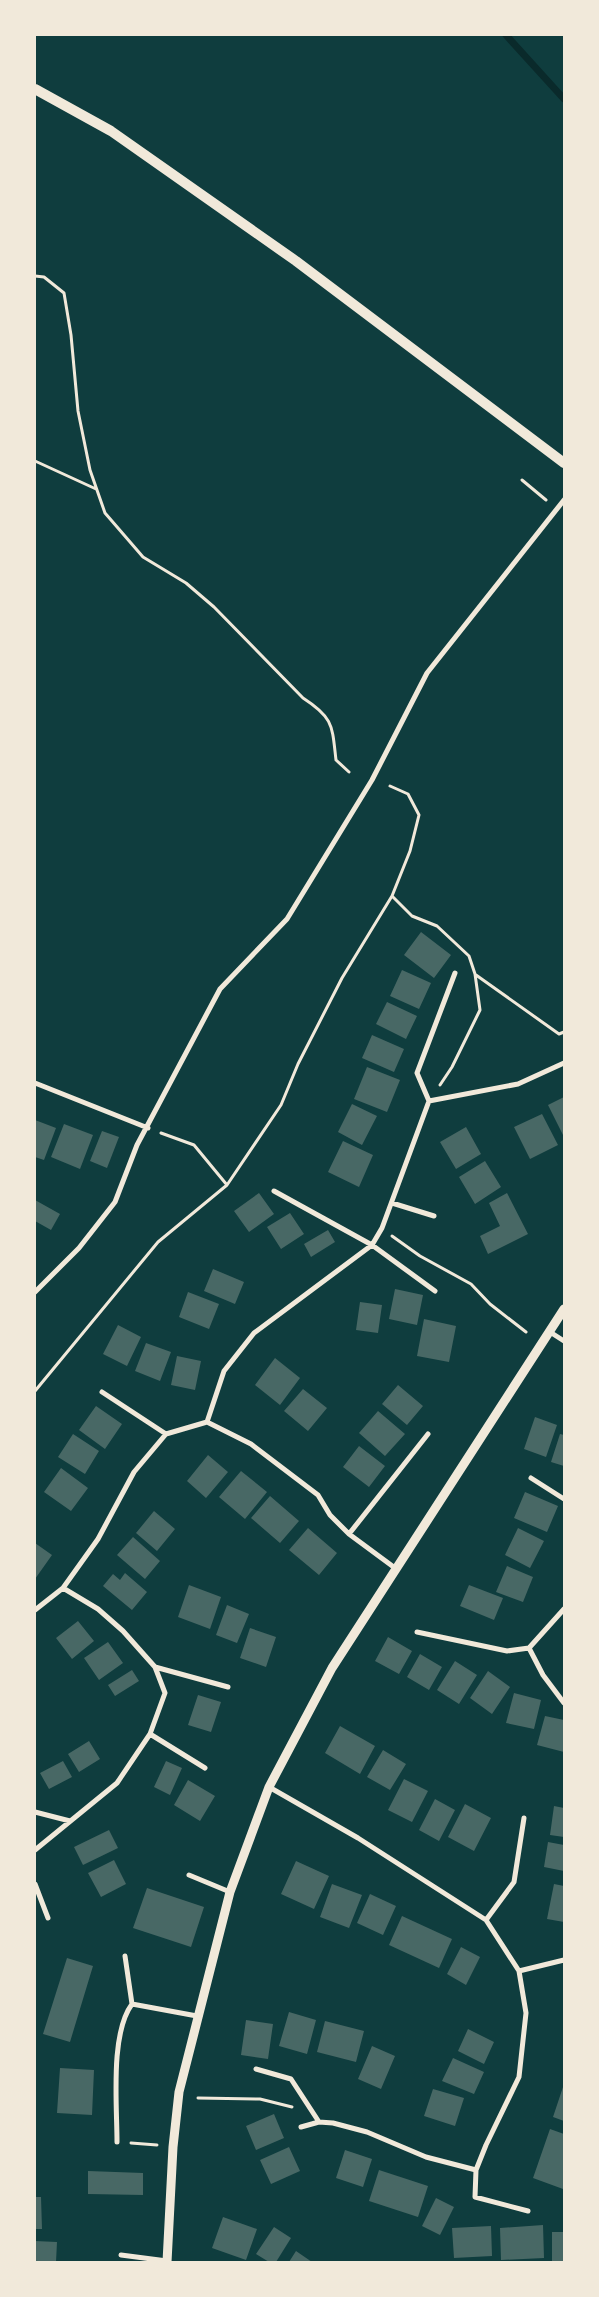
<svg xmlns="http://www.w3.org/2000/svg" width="599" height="2297" viewBox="0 0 599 2297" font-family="'PT Sans Narrow',sans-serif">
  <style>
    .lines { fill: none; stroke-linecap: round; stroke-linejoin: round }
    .stream { stroke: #0a2a2b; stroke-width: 7 }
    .building { fill: #486865 }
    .path { stroke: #f1e9da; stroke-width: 3 }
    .minor { stroke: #f1e9da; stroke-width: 5 }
    .tertiary { stroke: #f1e9da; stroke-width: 9 }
    .secondary { stroke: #f1e9da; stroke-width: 10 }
  </style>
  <rect width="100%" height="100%" fill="#0f3d3e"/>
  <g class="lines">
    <!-- stream -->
    <path class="stream" d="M506 35 564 99"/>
  </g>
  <!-- building -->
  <path class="building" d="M421 932 451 955 434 978 404 955Z
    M402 970 431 983 419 1009 390 996Z
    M387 1002 417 1016 406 1039 376 1024Z
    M372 1035 404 1049 394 1072 362 1058Z
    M367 1067 400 1080 387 1112 354 1099Z
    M564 1097V1137L548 1105Z
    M352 1104 377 1116 362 1145 338 1132Z
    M542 1114 558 1145 530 1159 514 1127Z
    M35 1120 56 1128 44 1160 35 1157Z
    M64 1124 93 1135 80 1169 51 1157Z
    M466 1127 481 1154 456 1169 440 1142Z
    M102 1131 119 1137 107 1168 90 1161Z
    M343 1141 373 1155 359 1187 328 1172Z
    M485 1161 501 1187 475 1204 459 1177Z
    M259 1193 274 1214 249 1232 234 1211Z
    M507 1193 528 1234 488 1254 480 1236 500 1226 489 1203Z
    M35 1200 60 1214 51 1230 35 1221Z
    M290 1213 304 1234 281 1249 267 1227Z
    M328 1230 335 1242 311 1257 304 1244Z
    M213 1269 244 1282 235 1304 204 1291Z
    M395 1289 423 1295 417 1325 389 1319Z
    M188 1292 219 1304 209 1329 179 1317Z
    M360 1302 382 1305 378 1333 356 1330Z
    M424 1319 456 1326 449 1362 417 1356Z
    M118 1325 141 1337 127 1366 103 1354Z
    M146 1343 171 1352 160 1381 135 1371Z
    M177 1356 201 1361 195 1390 171 1385Z
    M275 1358 300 1378 280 1405 255 1385Z
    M398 1385 423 1406 407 1425 382 1404Z
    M303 1389 327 1408 308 1431 284 1411Z
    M96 1406 122 1424 105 1449 79 1430Z
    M378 1411 405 1434 385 1456 359 1433Z
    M535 1417 557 1425 546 1457 524 1449Z
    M73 1434 99 1451 85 1474 58 1457Z
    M560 1434 564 1435V1466L551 1462Z
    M359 1446 385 1466 369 1487 343 1467Z
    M208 1455 228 1472 206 1498 187 1481Z
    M61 1468 88 1488 71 1511 44 1492Z
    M241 1471 267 1492 245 1519 219 1497Z
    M525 1492 558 1506 547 1532 514 1518Z
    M270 1496 299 1521 280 1543 251 1518Z
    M154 1511 175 1529 157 1551 136 1533Z
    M308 1528 337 1553 319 1575 289 1550Z
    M518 1528 544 1541 530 1568 505 1555Z
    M133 1537 160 1561 145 1579 117 1555Z
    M35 1543 52 1555 35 1579Z
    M507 1566 533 1577 523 1602 496 1592Z
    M125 1573 147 1592 132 1610 103 1586 113 1574 120 1580Z
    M189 1585 221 1597 210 1629 178 1617Z
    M469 1585 503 1598 494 1620 460 1606Z
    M227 1605 249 1614 237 1643 216 1635Z
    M78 1621 94 1641 72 1659 56 1638Z
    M250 1628 276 1637 266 1667 240 1658Z
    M388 1637 412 1651 399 1674 375 1661Z
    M108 1642 123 1663 99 1680 84 1658Z
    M420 1654 442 1667 429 1690 407 1677Z
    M455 1661 477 1675 459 1704 437 1690Z
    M132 1670 139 1681 115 1696 108 1685Z
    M488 1671 510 1687 492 1714 470 1698Z
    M514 1693 541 1700 534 1729 506 1723Z
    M198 1695 221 1702 211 1732 188 1725Z
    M545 1716 564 1720V1752L537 1745Z
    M340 1726 375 1746 360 1774 325 1753Z
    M89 1741 100 1759 79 1772 68 1754Z
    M383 1750 406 1764 390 1790 367 1777Z
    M63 1761 72 1777 49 1789 40 1773Z
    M166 1761 182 1768 170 1795 154 1787Z
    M404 1779 428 1791 412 1822 388 1810Z
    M188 1780 215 1796 200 1821 174 1805Z
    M435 1799 455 1810 439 1841 419 1830Z
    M465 1804 491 1818 474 1851 448 1837Z
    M554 1806 564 1808V1837L550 1835Z
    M109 1830 118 1848 83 1865 74 1847Z
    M548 1842 564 1845V1871L544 1867Z
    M114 1860 126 1884 101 1897 88 1873Z
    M296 1861 329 1876 314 1909 281 1894Z
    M332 1884 362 1895 349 1928 320 1917Z
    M554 1884 564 1886V1922L547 1919Z
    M147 1888 204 1907 191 1947 133 1928Z
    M370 1894 396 1906 383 1935 357 1923Z
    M402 1916 452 1939 439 1968 389 1945Z
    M461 1947 480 1957 466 1985 447 1974Z
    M67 1958 93 1966 70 2042 43 2034Z
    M289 2012 316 2020 307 2054 279 2046Z
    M246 2020 273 2024 268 2059 241 2055Z
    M325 2021 364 2031 356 2062 317 2052Z
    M468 2029 494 2042 484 2064 458 2051Z
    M372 2046 395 2056 381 2089 358 2079Z
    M453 2058 484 2072 474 2094 442 2081Z
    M60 2068 94 2070 92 2115 57 2113Z
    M564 2084V2121L553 2117Z
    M433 2089 464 2098 455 2126 424 2116Z
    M274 2114 284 2138 256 2150 246 2126Z
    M550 2129 564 2134 563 2189 533 2178Z
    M289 2147 300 2171 271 2184 260 2160Z
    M345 2150 372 2159 363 2187 336 2178Z
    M379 2170 428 2186 418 2217 369 2201Z
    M88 2171 143 2173V2195L88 2194Z
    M35 2197H41L42 2229H35Z
    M436 2198 454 2207 440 2235 422 2226Z
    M223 2217 257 2229 246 2260 212 2248Z
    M543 2225 544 2258 501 2260 500 2228Z
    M491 2226 492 2256 454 2258 452 2228Z
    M274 2227 291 2238 276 2262H269L256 2254Z
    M552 2232H564V2262H552Z
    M35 2241 57 2242 56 2262H35Z
    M296 2251 312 2262H289Z"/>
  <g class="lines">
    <!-- path -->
    <path class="path" d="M35 276 44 277 64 293 71 335 78 411 90 470 105 513 143 557 186 583 214 607 303 698C334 718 332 726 336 760L349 772
      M35 461 96 489
      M522 480 546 500
      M392 896 412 916 437 926 469 956 475 974 480 1010 452 1067 440 1085
      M476 975 559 1034 564 1032
      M161 1133 194 1145 227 1185
      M392 1236 420 1256 471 1284 490 1304 526 1332
      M35 1391 158 1242 227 1185 281 1105 298 1064 342 978 392 896 410 851 419 815 408 794 390 786
      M198 2098 260 2099 292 2107
      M131 2143 157 2145"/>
    <!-- minor -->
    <path class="minor" d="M35 1083 148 1128
      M429 1101 518 1084 564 1063
      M274 1191 372 1245 435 1291
      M392 1203 434 1216
      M35 1292 79 1248 115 1202 137 1145 220 989 287 919 372 780 427 673 564 500
      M550 1332 564 1341
      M102 1392 166 1434
      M207 1422 224 1371 254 1333 372 1245 382 1228 429 1101 417 1073 455 973
      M531 1478 564 1499
      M349 1534 428 1434
      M35 1610 63 1588 98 1539 134 1472 166 1434 207 1422 251 1444 318 1495 330 1515 349 1534 395 1568
      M417 1632 507 1651 529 1648 564 1609
      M529 1648 543 1675 564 1703
      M155 1667 228 1687
      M150 1734 205 1768
      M269 1787 358 1838 486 1920 519 1971 526 2013 519 2077 486 2145 476 2170 426 2157 367 2132 333 2123 319 2122 301 2127
      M35 1812 70 1821
      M35 1850 117 1783 150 1734 165 1693 155 1667 123 1631 98 1609 63 1588
      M189 1875 230 1892
      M35 1884 48 1918
      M486 1920 514 1882 524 1818
      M125 1956 132 2004
      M519 1971 564 1960
      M256 2069 291 2079 319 2122
      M117 2142C117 2104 110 2034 132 2004L197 2016
      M476 2170 475 2197 528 2211
      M121 2255 167 2261"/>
    <!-- tertiary -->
    <path class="tertiary" d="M167 2262 173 2147 179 2092 230 1892 269 1787 332 1668 564 1309"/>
    <!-- secondary -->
    <path class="secondary" d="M35 89 111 131 296 261 564 463"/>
  </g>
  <!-- border -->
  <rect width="599" height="2297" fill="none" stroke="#f1e9da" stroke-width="72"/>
</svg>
